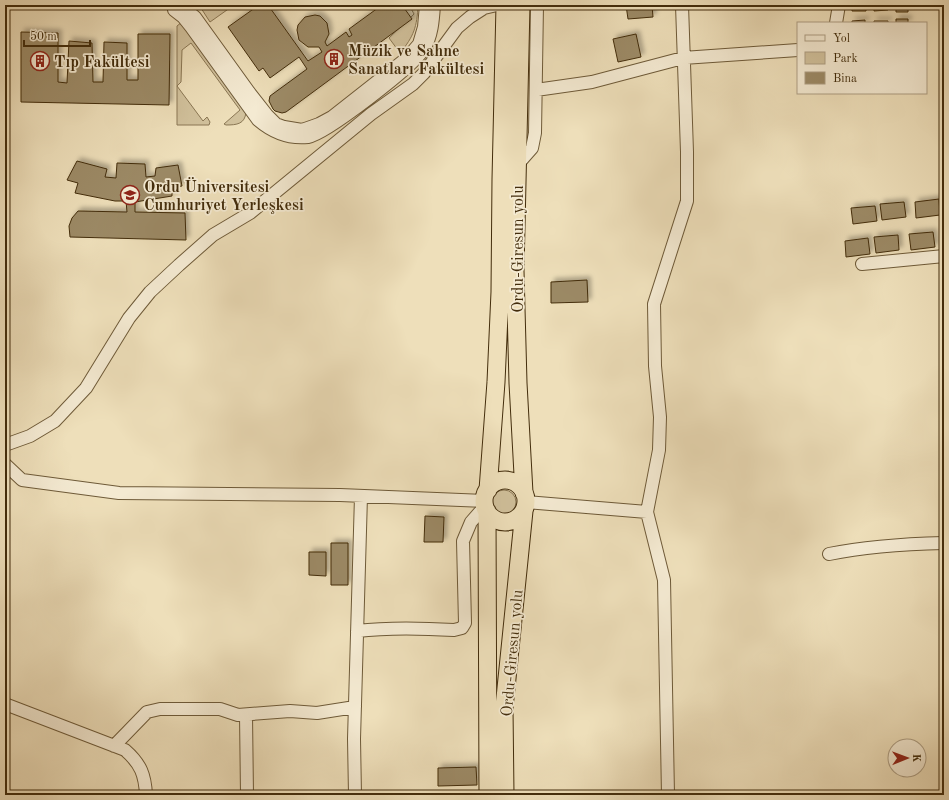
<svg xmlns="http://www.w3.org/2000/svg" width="949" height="800" viewBox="0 0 949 800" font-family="'Old Standard TT',serif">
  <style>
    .green { fill: #d1c19c; stroke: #8a7754 }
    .building { fill: #9c8a66; stroke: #432d0c; filter: url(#shadow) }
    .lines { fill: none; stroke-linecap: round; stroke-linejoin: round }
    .minor-casing { stroke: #6e5a38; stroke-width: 14 }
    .highway-casing { stroke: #432d0c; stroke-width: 19 }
    .minor { stroke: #f4ead2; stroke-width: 12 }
    .highway { stroke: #eedfba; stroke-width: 17 }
    .labels { text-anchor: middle; stroke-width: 3.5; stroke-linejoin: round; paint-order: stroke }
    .poi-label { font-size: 16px; font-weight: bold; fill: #432d0c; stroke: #f4ead2; text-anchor: start }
    .street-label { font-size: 16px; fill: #432d0c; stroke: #f4ead2 }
  </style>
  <defs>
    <filter id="shadow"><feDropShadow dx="3.5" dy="-3.5" stdDeviation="2" flood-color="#0004"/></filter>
  </defs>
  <rect width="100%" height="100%" fill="#eedfba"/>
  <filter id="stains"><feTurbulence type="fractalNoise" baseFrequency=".005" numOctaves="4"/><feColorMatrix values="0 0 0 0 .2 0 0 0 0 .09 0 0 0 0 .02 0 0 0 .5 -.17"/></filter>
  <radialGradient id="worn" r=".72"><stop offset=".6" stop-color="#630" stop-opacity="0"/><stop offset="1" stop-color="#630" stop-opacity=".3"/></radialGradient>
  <!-- green -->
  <path class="green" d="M199 5H234L210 22Z
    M409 5H418C417 27 414 36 400 53L389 38 414 14Z
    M182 22 246 112C245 124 237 125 226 125L224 124 240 110 191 43 182 50 181 82 177 86 203 121 207 117 210 122 209 125H177V26Z
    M492 502a12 12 0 1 1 24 0a12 12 0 1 1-24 0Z"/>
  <!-- building -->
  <path class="building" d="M259 5H268L308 61 322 52 319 47H308L299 40 297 30 298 25 305 17 315 15 320 16 327 23 329 34 325 42 327 46 346 32 349 37 352 35 349 29 382 5H402L412 19 286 112 282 113 275 111 273 109 269 101 270 96 307 69 299 57 270 78 263 68 259 71 228 27Z
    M626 5H652L653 17 628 19Z
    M852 5H866V11H852Z
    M874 5H887L888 10 874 11Z
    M896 5H908V12H896Z
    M896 19H908V23H896Z
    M865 20V23H852V21Z
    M874 21H888V23H874Z
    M21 32 58 33V82L67 83 69 41 92 43 93 82H103L104 42 127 43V80H138V34H170L169 105 21 102Z
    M636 34 641 57 618 62 613 39Z
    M77 161 107 169 105 177 116 178 117 163 145 164 146 177 155 176 156 168 178 165 182 186 172 188V196L135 202V212L185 213 186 240 70 237 69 226 72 218 78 211 127 212 126 201H115L75 193 78 183 67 180Z
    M939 199 940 215 916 218 915 202Z
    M904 202 906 217 882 220 880 204Z
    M875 206 877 221 853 224 851 208Z
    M933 232 935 247 911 250 909 234Z
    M898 235 899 250 876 253 874 237Z
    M868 238 870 254 846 257 845 241Z
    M587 280 588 302 551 303V282Z
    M425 516 444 517 443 542H424Z
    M331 543H348V585H331Z
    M309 552H326V576L309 575Z
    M476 767 477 785 438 786V768Z"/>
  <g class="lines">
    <defs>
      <path id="minor" d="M426 5 424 27 419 44 407 58 332 117 319 124 302 130 284 127 276 124 267 115 249 92 195 17C188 11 184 9 174 10L183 17 191 27 258 120C272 132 289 139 308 137 326 134 414 66 424 49 432 36 433 20 434 5
        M836 23 839 5
        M536 90 592 82 683 58 798 50
        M517 165 532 148 535 133 537 5
        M862 264 944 256
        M5 445 30 436 55 421 86 388 129 318 150 292 179 265 213 235 250 213 371 114 413 84 424 73 457 28 470 17 484 8 497 5
        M5 464 22 480 119 493 340 495 485 501
        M526 502 647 512
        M829 554C868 546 904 544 944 543
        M357 631C390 627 421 628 454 630L462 628 465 623 463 541 471 522 485 506
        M5 704 125 750C141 764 145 775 146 795
        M246 715 247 795
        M114 746 147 712 160 709H220L238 715 290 711 317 713 355 707
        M355 795 354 739 361 496
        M668 795 664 580 647 512 659 450 660 417 655 366 654 304 687 201V152L682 5"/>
      <path id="highway" d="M521 5 515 271 518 383 524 493
        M484 501a21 21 0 1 1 42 0a21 21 0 1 1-42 0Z
        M488 490 496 382 500 292 501 179 505 5
        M487 511 488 795
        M505 795 504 708 524 511"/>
    </defs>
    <!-- minor casing -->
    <use href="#minor" class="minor-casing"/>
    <!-- highway casing -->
    <use href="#highway" class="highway-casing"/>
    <!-- minor -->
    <use href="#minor" class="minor"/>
    <!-- highway -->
    <use href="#highway" class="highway"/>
  </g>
  <!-- icons -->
  <defs>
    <symbol id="building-ring" viewBox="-11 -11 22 22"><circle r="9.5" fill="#f4ead2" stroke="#8f2418" stroke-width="1.5"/><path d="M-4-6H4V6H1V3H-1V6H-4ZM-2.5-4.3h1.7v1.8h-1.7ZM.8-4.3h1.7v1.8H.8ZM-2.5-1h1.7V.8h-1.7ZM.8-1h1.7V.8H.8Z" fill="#8f2418"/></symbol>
    <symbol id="university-ring" viewBox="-11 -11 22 22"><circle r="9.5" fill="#f4ead2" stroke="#8f2418" stroke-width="1.5"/><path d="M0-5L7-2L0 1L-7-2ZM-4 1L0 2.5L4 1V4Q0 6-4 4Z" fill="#8f2418"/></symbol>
  </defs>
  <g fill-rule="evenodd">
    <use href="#building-ring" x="323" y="48" width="22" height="22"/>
    <use href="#building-ring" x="29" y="50" width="22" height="22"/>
    <use href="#university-ring" x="119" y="184" width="22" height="22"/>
  </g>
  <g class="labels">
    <!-- poi labels -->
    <g class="poi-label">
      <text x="348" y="56">Müzik ve Sahne<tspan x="348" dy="18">Sanatları Fakültesi</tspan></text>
      <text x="54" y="67">Tıp Fakültesi</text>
      <text x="144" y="192">Ordu Üniversitesi<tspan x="144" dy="18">Cumhuriyet Yerleşkesi</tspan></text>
    </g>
    <!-- street labels -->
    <g class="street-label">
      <text transform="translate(517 249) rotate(-90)" y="6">Ordu-Giresun yolu</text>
      <text transform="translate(511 653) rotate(-85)" y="6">Ordu-Giresun yolu</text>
    </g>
  </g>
  <!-- margin -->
  <rect width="949" height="800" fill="none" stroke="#eedfba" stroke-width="20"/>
  <rect x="6" y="6" width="937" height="788" fill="none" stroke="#432d0c" stroke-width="2"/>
  <rect x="10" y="10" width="929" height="780" fill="none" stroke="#432d0c"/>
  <!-- legend -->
  <rect x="797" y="22" width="130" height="72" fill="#f4ead2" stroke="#ad9e83"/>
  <rect x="805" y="35" width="20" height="6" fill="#f4ead2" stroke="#ad9e83"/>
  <text x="833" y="42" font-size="12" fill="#432d0c">Yol</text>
  <rect x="805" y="52" width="20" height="12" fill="#d1c19c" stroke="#ad9e83"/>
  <text x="833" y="62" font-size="12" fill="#432d0c">Park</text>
  <rect x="805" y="72" width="20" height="12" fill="#9c8a66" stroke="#ad9e83"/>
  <text x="833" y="82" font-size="12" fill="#432d0c">Bina</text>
  <!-- north arrow -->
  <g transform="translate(907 758) rotate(89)"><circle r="19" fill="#f4ead2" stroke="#ad9e83"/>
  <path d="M0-3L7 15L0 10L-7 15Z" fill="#8f2418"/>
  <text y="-6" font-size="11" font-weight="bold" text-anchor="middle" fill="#432d0c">K</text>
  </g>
  <!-- scale -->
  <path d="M24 40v6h66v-6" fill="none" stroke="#432d0c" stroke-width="2"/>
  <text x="30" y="40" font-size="12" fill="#432d0c" stroke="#f4ead2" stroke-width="3" paint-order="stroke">50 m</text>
  <rect width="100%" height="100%" filter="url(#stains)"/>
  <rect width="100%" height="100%" fill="url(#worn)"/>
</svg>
